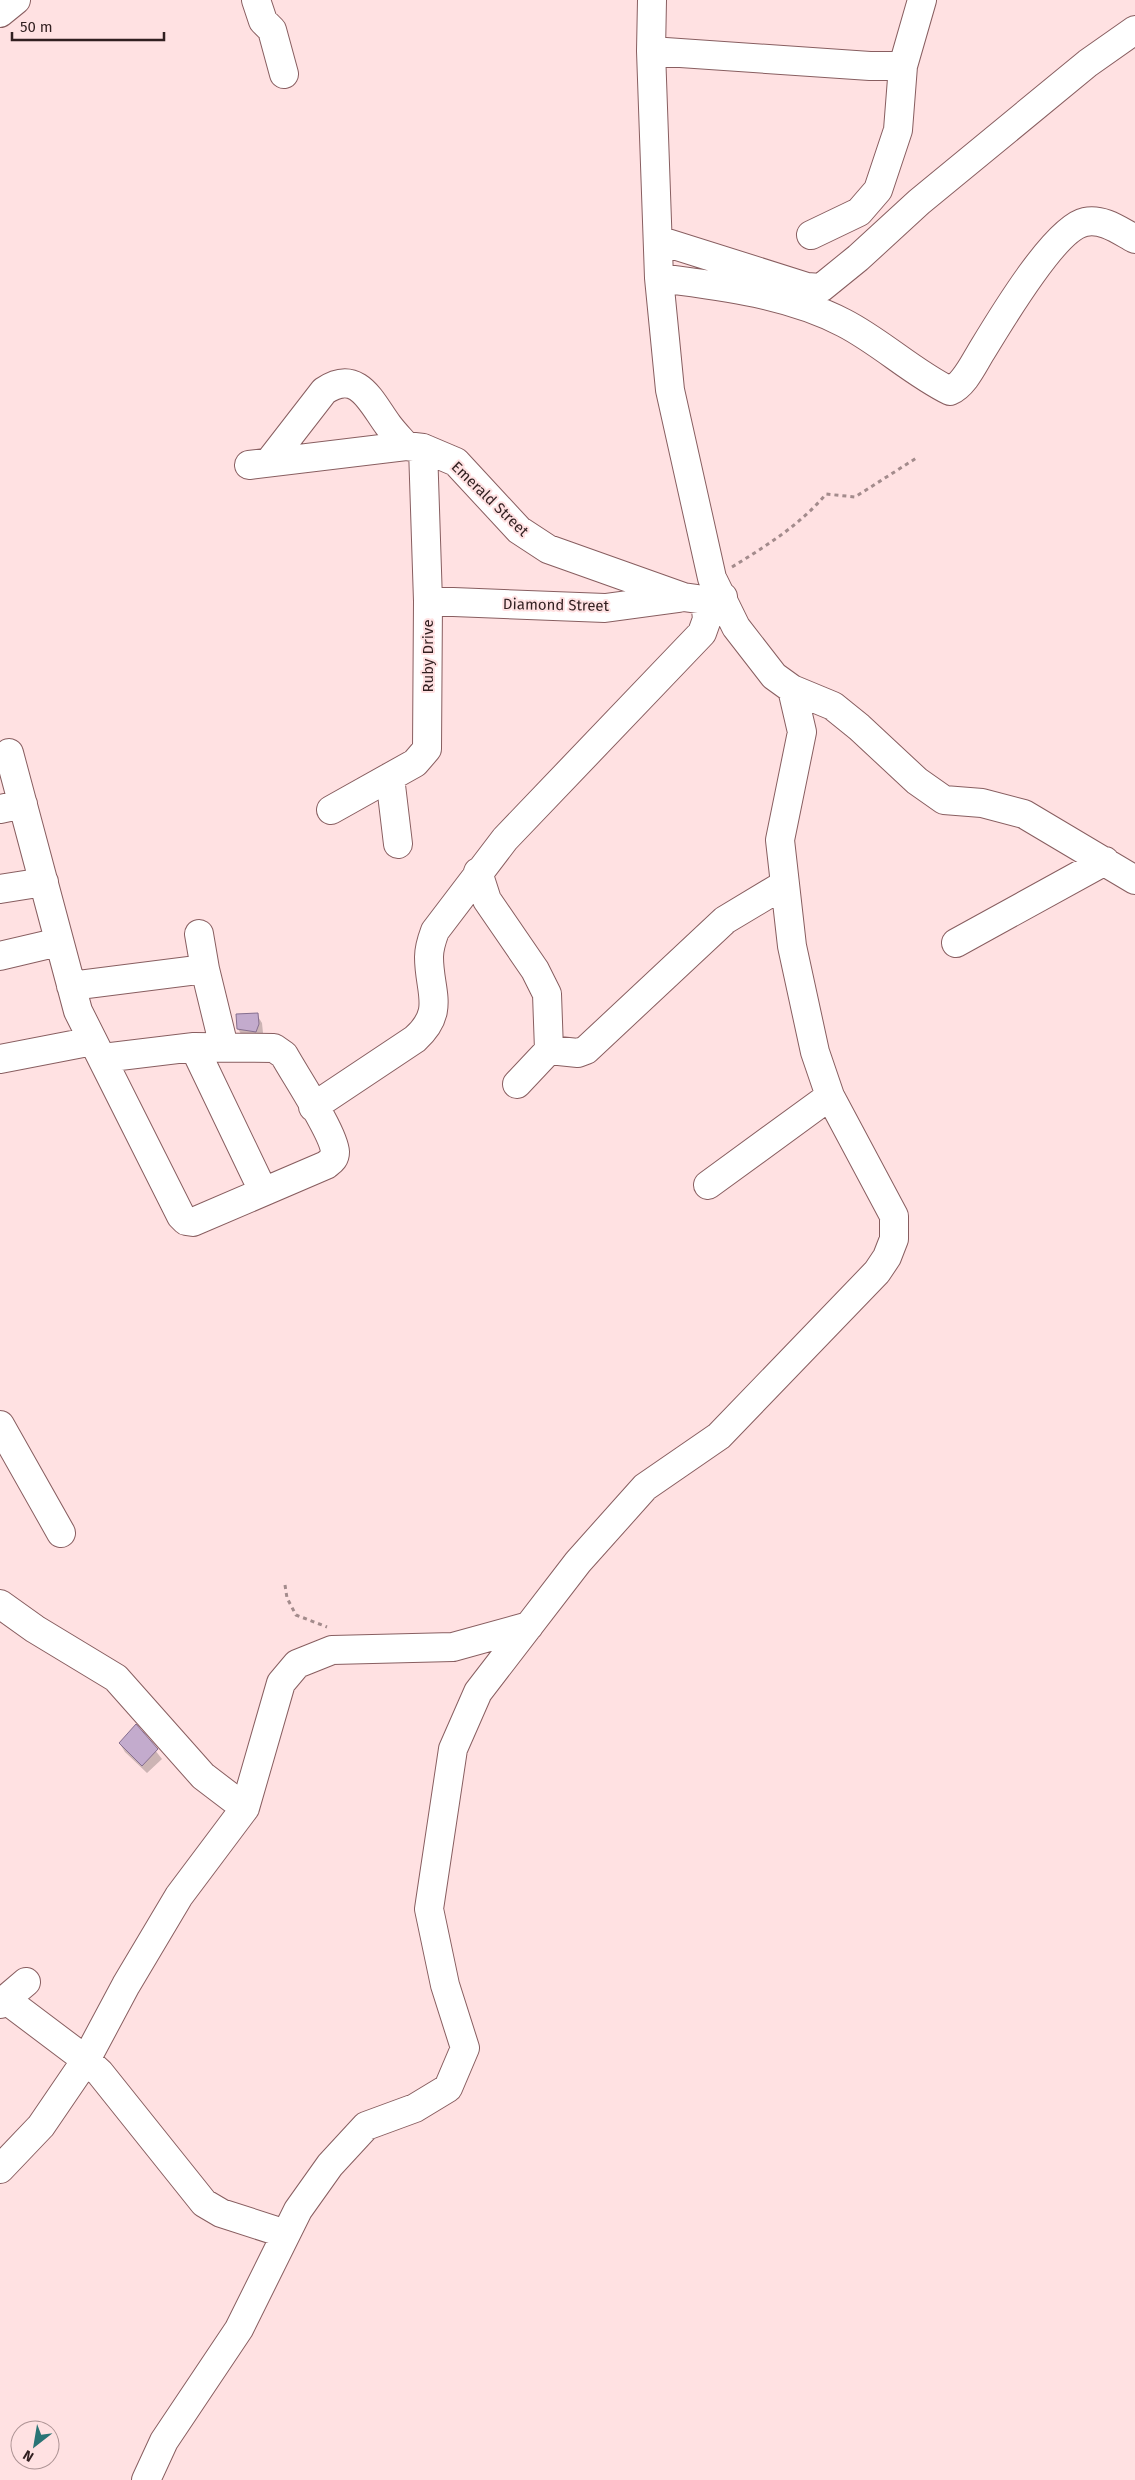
<svg xmlns="http://www.w3.org/2000/svg" width="1135" height="2480" viewBox="0 0 1135 2480" font-family="'Fira Sans',sans-serif">
  <style>
    .shadow { fill: #0003 }
    .building { fill: #c3abcd; stroke: #866f8f }
    .lines { fill: none; stroke-linecap: round; stroke-linejoin: round }
    .minor-casing { stroke: #885e60; stroke-width: 30 }
    .path { stroke: #a38b8c; stroke-width: 3; stroke-dasharray: 4 4; stroke-linecap: butt }
    .minor { stroke: #fff; stroke-width: 28 }
    .labels { text-anchor: middle; stroke-width: 4; stroke-linejoin: round; paint-order: stroke }
    .street-label { font-size: 15px; fill: #311f20; stroke: #ffe1e2 }
  </style>
  <rect width="100%" height="100%" fill="#ffe1e2"/>
  <!-- shadow -->
  <path class="shadow" d="M257 1015 262 1023 263 1033 261 1040 243 1037 238 1029Z
    M136 1726 162 1759 147 1773 125 1752 120 1744Z"/>
  <!-- building -->
  <path class="building" d="M258 1013 259 1024 256 1032 237 1029 236 1014Z
    M136 1724 158 1749 142 1766 119 1743Z"/>
  <g class="lines">
    <defs>
      <path id="minor" d="M256 0 263 21 272 30 284 74
        M652 0 651 51 659 278 670 390 712 578 736 627 774 676 792 689 833 706 859 727 917 781 944 800 982 803 1024 814 1135 880
        M0 13 16 0
        M651 51 870 66H903L922 0
        M811 235 859 212 878 190 898 130 903 66
        M658 240 807 287 821 288 858 258 919 202 1088 63 1135 30
        M659 278C721 286 788 294 844 323 881 342 913 373 950 391 964 385 973 365 981 352 998 324 1055 228 1085 222 1103 218 1120 231 1135 239
        M269 462 324 391C358 368 371 402 388 425 394 433 400 439 406 446
        M249 465 406 446 423 448 456 462 519 530 548 549 683 597 705 600 723 597
        M428 601 605 608 679 598
        M9 753 78 1011 181 1216 186 1221 193 1222 326 1165C331 1161 335 1159 335 1152 334 1133 295 1075 284 1055L274 1048 194 1047 103 1058
        M390 777 398 844
        M0 809 23 804
        M331 810 415 763 427 749 428 601 423 448
        M478 872 487 900 535 970 547 994 549 1050
        M0 889 44 882
        M199 934 205 969 224 1047
        M956 943 1105 861
        M0 956 59 942
        M71 986 205 969
        M194 1047 263 1191
        M0 1059 93 1041
        M517 1084 549 1050 578 1053 586 1050 725 920 785 884
        M313 1107 415 1039C446 1011 429 992 429 957 429 947 432 939 435 931L505 839 702 633 707 619 705 600
        M708 1185 830 1096
        M0 1425 61 1533
        M0 1604 35 1629 116 1678 203 1776 245 1808
        M5 1999 86 2060 100 2073 204 2203 221 2213 286 2234
        M0 2004 26 1982
        M0 2169 41 2126 86 2060 126 1985 179 1896 245 1808 281 1683 297 1664 332 1650 453 1647 529 1626
        M146 2480 164 2441 239 2329 298 2210 330 2165 366 2126 415 2108 448 2088 465 2048 445 1985 429 1909 453 1749 478 1692 578 1562 645 1487 719 1436 877 1272 887 1257 894 1239V1216L830 1096 815 1052 792 946 780 840 802 732 792 689"/>
    </defs>
    <!-- minor casing -->
    <use href="#minor" class="minor-casing"/>
    <!-- path -->
    <path class="path" d="M732 567C766 546 800 525 826 494L855 497 918 457
      M285 1585 287 1598 296 1615 327 1627"/>
    <!-- minor -->
    <use href="#minor" class="minor"/>
  </g>
  <g class="labels">
    <!-- street labels -->
    <g class="street-label">
      <text transform="translate(490 499) rotate(44)" y="5">Emerald Street</text>
      <text transform="translate(556 605) rotate(1)" y="5">Diamond Street</text>
      <text transform="translate(428 656) rotate(-90)" y="5">Ruby Drive</text>
    </g>
  </g>
  <!-- north arrow -->
  <g transform="translate(35 2445) rotate(211)"><circle r="24" fill="#ffe1e2" stroke="#ad9394"/>
  <path d="M0-4L9 19L0 12L-9 19Z" fill="#2a7475"/>
  <text y="-8" font-size="14" font-weight="bold" text-anchor="middle" fill="#311f20">N</text>
  </g>
  <!-- scale -->
  <path d="M12 32v8h152v-8" fill="none" stroke="#311f20" stroke-width="2.5"/>
  <text x="20" y="32" font-size="15" fill="#311f20" stroke="#ffe1e2" stroke-width="4" paint-order="stroke">50 m</text>
</svg>
